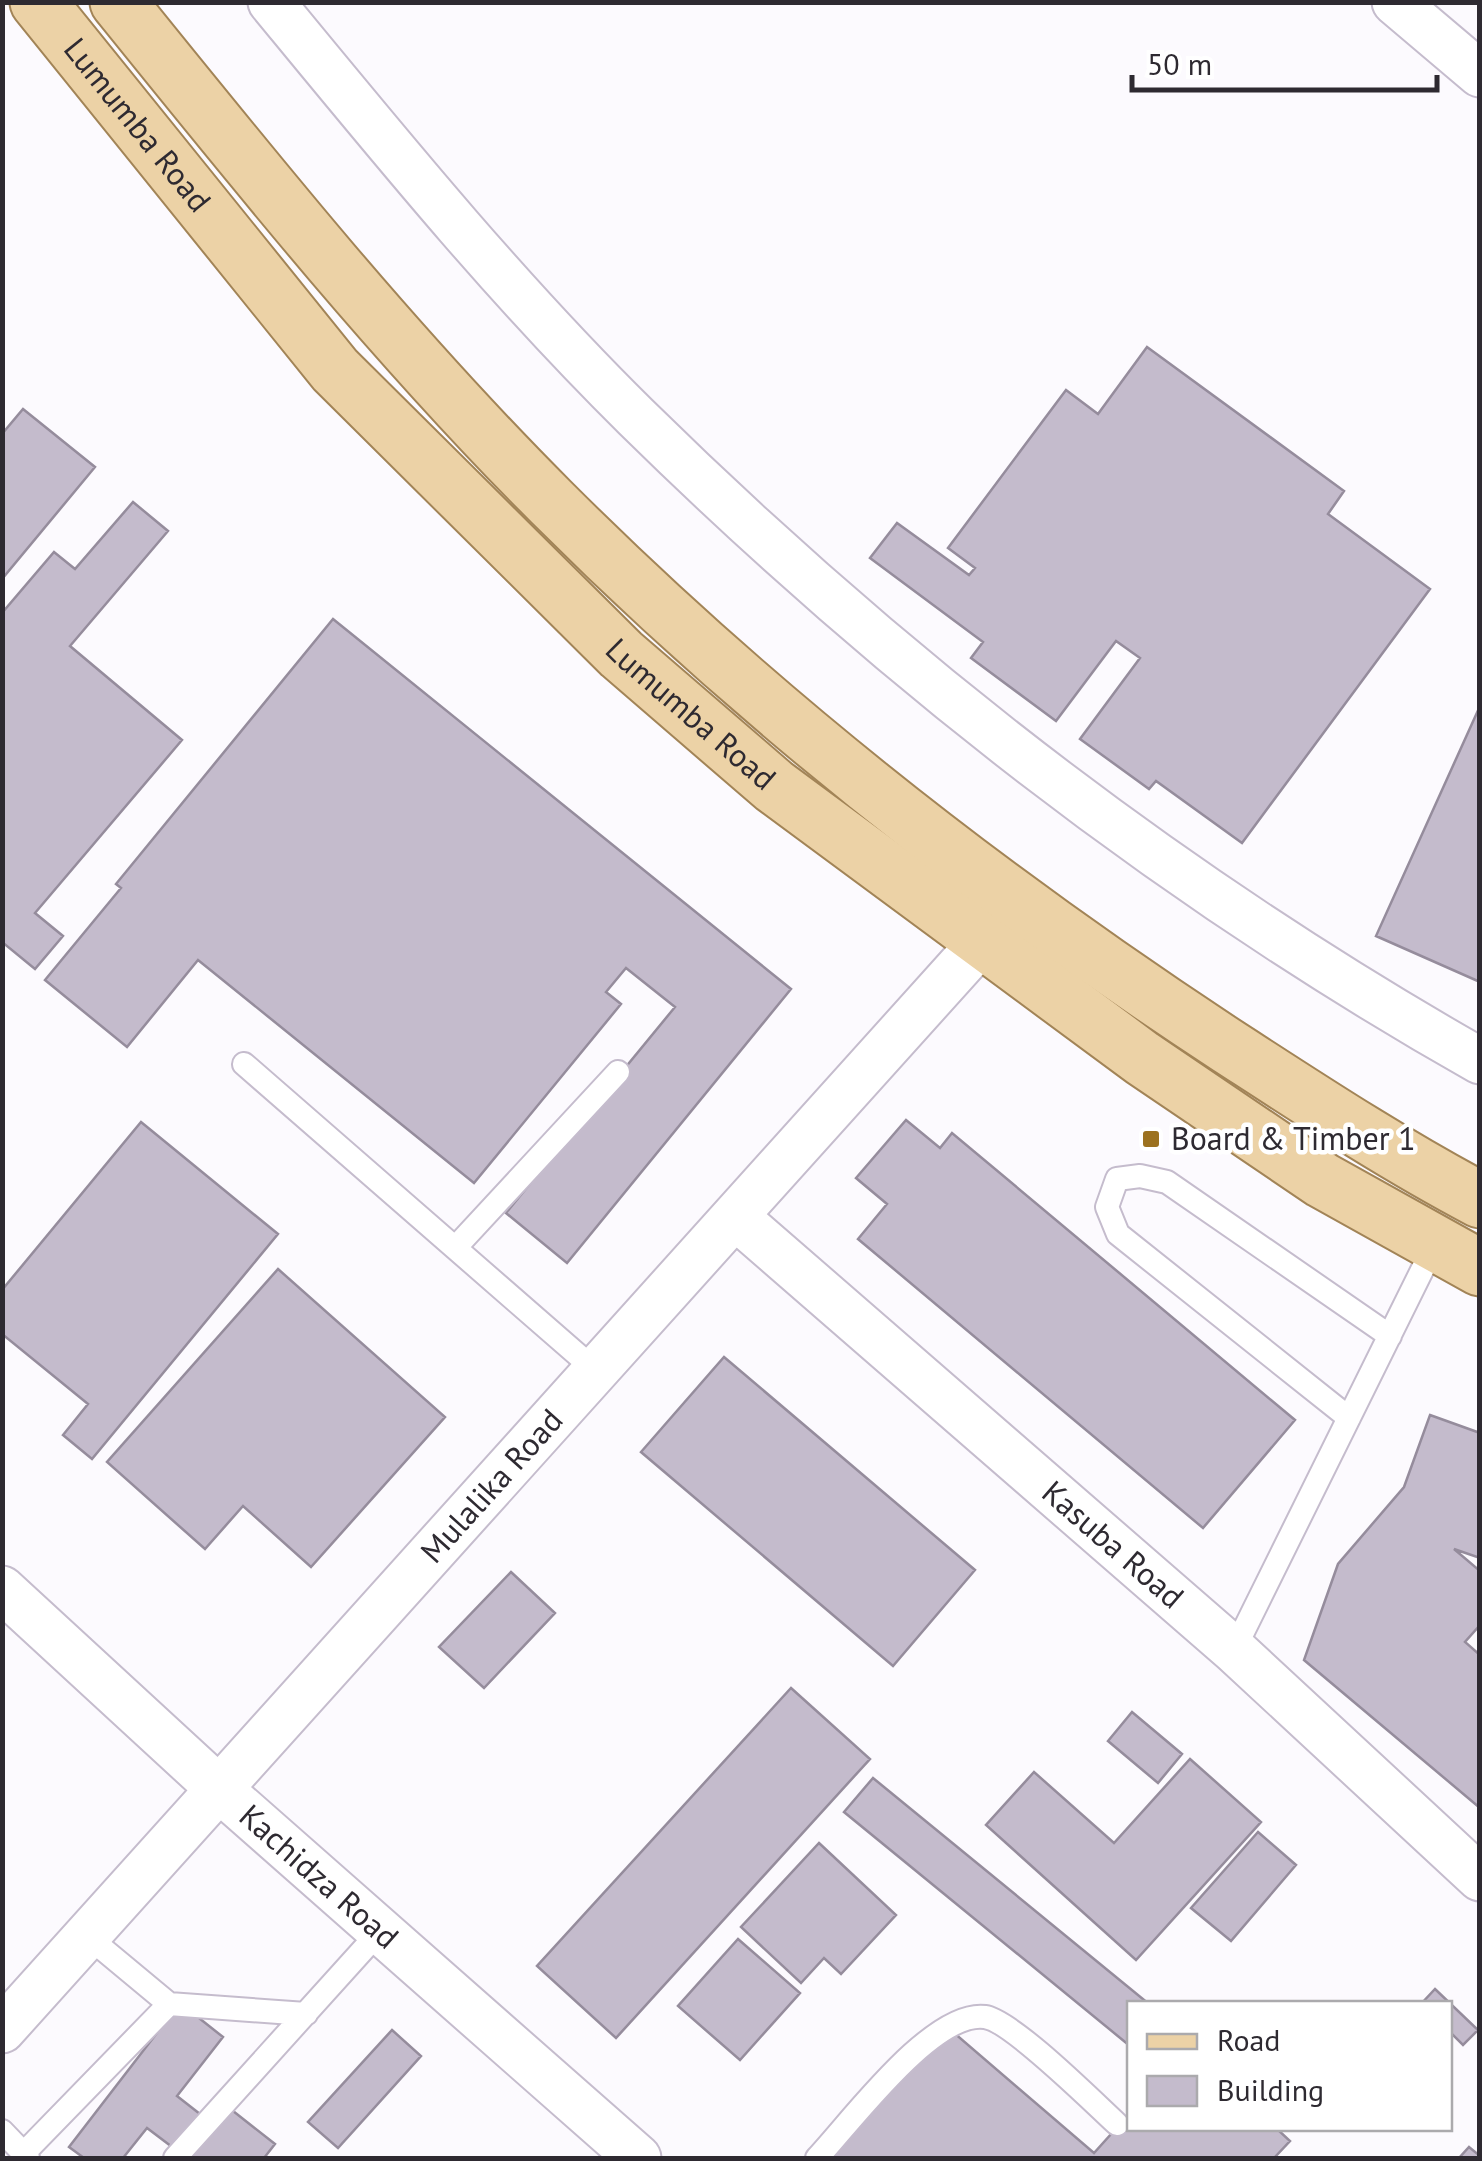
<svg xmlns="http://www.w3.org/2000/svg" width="1482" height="2161" viewBox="0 0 1482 2161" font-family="'PT Sans',sans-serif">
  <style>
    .building { fill: #c4bbcc; stroke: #958c9c; stroke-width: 2.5 }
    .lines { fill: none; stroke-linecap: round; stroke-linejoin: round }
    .service-casing { stroke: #c5bccd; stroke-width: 26 }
    .minor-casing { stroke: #c5bccd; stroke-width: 49 }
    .primary-casing { stroke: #a28457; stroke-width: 59 }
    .service { stroke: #fff; stroke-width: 22 }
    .minor { stroke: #fff; stroke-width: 45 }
    .primary { stroke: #ecd2a6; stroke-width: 55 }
    .poi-dot { fill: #9c711f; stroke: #fff; stroke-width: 4 }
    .labels { text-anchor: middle; stroke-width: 9; stroke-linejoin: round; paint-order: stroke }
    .street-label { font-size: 32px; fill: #2e2a31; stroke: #fff }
    .poi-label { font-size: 32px; fill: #2e2a31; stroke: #fff; text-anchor: start }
  </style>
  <rect width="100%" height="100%" fill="#fcfafe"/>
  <!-- building -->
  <path class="building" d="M1147 347 1344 491 1328 514 1430 589 1242 843 1156 781 1149 789 1080 739 1140 658 1116 641 1056 721 971 658 983 642 870 558 897 523 969 575 975 568 948 548 1066 390 1098 414Z
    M23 409 95 467 2 579V434Z
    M133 502 168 531 70 646 182 740 35 913 63 936 35 969 2 942V613L54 552 75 569Z
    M333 619 791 989 567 1263 506 1213 675 1007 626 968 606 992 621 1004 474 1183 198 960 127 1047 45 980 121 888 116 884Z
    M1480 706V982L1376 936Z
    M906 1120 940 1148 952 1133 1295 1420 1203 1528 858 1239 887 1204 856 1178Z
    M141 1122 278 1234 92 1459 63 1435 88 1404 2 1334V1290Z
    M278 1269 445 1417 311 1567 243 1506 205 1549 107 1462Z
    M724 1357 975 1570 893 1666 641 1452Z
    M1430 1415 1480 1433V1558L1454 1549 1480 1571V1625L1465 1642 1480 1655V1808L1304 1660 1338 1564 1404 1487Z
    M511 1572 555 1613 484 1688 439 1647Z
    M791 1688 870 1759 616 2038 537 1966Z
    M1132 1712 1182 1754 1158 1783 1108 1741Z
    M1190 1759 1261 1822 1136 1960 986 1825 1034 1772 1114 1843Z
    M873 1778 1149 2004H1130V2046L844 1812Z
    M1258 1832 1296 1865 1231 1941 1191 1908Z
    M819 1843 896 1915 841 1974 824 1958 801 1983 741 1927Z
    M738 1939 800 1993 740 2060 678 2006Z
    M1435 1989 1478 2030 1463 2045 1450 2032V2004H1421Z
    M180 2003 223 2037 177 2096 214 2125 228 2107 275 2144 264 2158H175L180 2153 147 2128 123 2158H84L69 2147Z
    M939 2020 1094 2153 1130 2113V2128H1276L1290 2141 1274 2158H818Z
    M392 2030 421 2056 338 2148 308 2122Z
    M1469 2147 1480 2156V2158H1459Z"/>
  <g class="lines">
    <defs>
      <path id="service" d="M244 1064 594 1369
        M455 1248 618 1072
        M1349 1418 1118 1234 1107 1207 1117 1179 1140 1176 1167 1182 1390 1336
        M1234 1650 1434 1246
        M86 1935 169 2004 306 2014
        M2 2131 28 2158
        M23 2154 169 2004
        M175 2158 380 1931
        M817 2158C851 2122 933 2010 985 2017 1012 2021 1093 2102 1117 2124"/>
      <g id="minor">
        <path d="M271 2C388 144 505 288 636 417 890 667 1169 885 1480 1061"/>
        <path d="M1395 2 1480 74"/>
        <path id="s1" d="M737 1218 1234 1650 1480 1878"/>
        <path id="s2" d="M2 1589 217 1787 638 2158"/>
        <path id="s3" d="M2 2030 1005 916"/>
      </g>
      <g id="primary">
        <path id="s4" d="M38 2 335 370 621 654 774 786 1142 1058 1322 1180 1480 1268"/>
        <path d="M118 2C256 173 395 346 551 502 756 707 986 888 1229 1047 1311 1100 1393 1154 1480 1200"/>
      </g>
    </defs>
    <!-- service casing -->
    <use href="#service" class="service-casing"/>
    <!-- minor casing -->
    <use href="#minor" class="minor-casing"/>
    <!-- primary casing -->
    <use href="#primary" class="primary-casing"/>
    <!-- service -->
    <use href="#service" class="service"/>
    <!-- minor -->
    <use href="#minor" class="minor"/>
    <!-- primary -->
    <use href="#primary" class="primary"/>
  </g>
  <!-- markers -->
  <rect class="poi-dot" x="1141" y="1129" width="20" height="20" rx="5"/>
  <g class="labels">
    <!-- street labels -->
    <g class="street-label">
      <text dy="11" stroke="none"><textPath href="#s4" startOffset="158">Lumumba Road</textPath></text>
      <text dy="11" stroke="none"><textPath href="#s4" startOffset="968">Lumumba Road</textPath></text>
      <text dy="11" stroke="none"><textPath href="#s3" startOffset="732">Mulalika Road</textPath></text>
      <text dy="11" stroke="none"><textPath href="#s1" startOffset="498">Kasuba Road</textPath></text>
      <text dy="11" stroke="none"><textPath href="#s2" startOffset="428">Kachidza Road</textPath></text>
    </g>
    <!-- poi labels -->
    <g class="poi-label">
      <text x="1171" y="1150">Board &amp; Timber 1</text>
    </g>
  </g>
  <!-- border -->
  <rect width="1482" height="2161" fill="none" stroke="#2e2a31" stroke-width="10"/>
  <!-- legend -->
  <rect x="1127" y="2001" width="325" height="130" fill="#ffffff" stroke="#abaaad" stroke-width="2.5"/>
  <rect x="1147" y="2034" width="50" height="15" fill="#ecd2a6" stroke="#abaaad" stroke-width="2.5"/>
  <text x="1217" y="2051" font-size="30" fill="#2e2a31">Road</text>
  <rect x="1147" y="2076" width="50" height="30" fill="#c4bbcc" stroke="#abaaad" stroke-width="2.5"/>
  <text x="1217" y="2101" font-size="30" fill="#2e2a31">Building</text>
  <!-- scale -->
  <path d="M1132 75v15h305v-15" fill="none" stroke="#2e2a31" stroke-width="5"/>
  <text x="1147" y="75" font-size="30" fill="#2e2a31" stroke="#ffffff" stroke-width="8" paint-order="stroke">50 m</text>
</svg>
